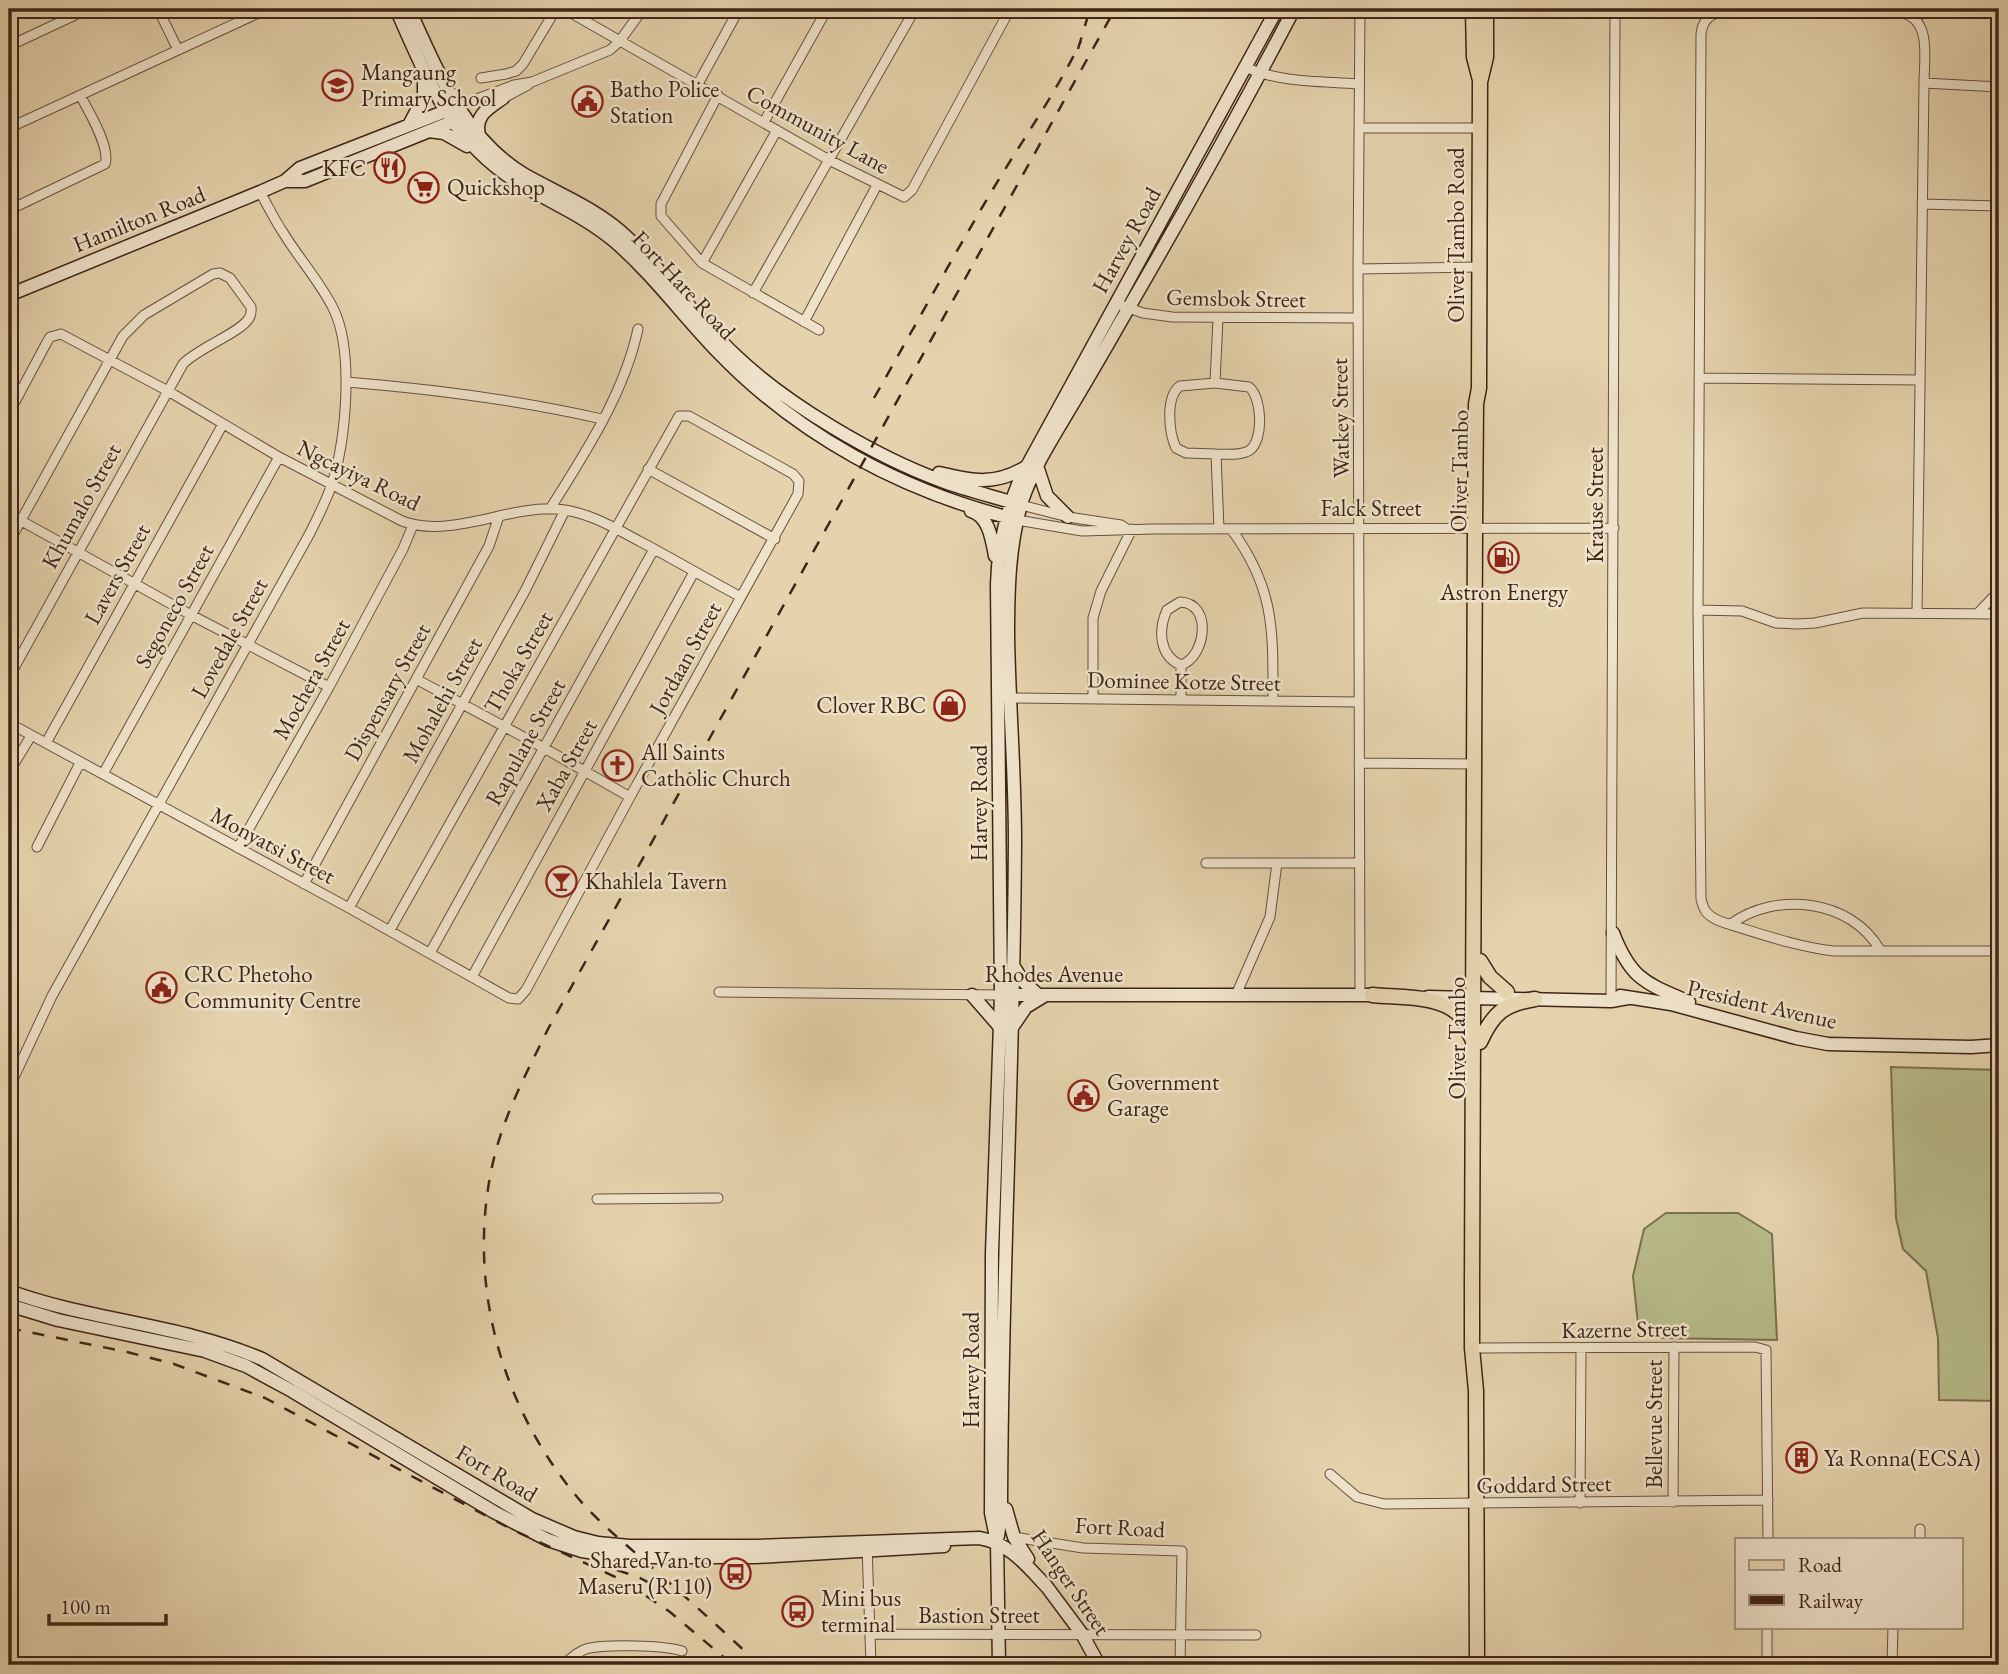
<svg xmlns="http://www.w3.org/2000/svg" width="2008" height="1674" viewBox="0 0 2008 1674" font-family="'EB Garamond',serif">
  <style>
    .pitch { fill: #b7bb88; stroke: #7a7050; stroke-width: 2 }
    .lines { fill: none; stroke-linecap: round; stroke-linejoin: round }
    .street-casing { stroke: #68503d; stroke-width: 11 }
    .secondary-casing { stroke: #3e2518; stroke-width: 15 }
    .primary-casing { stroke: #3e2518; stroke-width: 17 }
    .street { stroke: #eee2ca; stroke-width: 9 }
    .secondary { stroke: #eee2ca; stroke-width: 12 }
    .primary { stroke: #e5d3ad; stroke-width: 14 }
    .rail { stroke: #3e2518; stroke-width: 2.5; stroke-dasharray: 12 12; stroke-linecap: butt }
    .labels { text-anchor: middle; stroke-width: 5; stroke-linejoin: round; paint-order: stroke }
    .poi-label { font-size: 23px; fill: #3e2518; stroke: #eee2ca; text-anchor: start }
    .street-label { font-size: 23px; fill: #3e2518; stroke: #eee2ca }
  </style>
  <rect width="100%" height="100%" fill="#e5d3ad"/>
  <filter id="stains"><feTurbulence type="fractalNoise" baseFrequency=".00286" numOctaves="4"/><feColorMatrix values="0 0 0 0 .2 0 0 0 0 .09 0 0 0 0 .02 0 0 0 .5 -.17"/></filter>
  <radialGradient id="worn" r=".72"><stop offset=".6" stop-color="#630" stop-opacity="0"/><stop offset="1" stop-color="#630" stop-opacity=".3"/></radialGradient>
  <!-- pitch -->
  <path class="pitch" d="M1891 1067 1999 1070V1401L1939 1400 1938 1338 1926 1271 1903 1249 1896 1218Z
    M1666 1213H1738L1772 1234 1777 1340 1659 1338 1638 1324 1633 1276 1644 1229Z"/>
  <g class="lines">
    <defs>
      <path id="street" d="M158 9 178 50
        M564 9 829 160 904 197 912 190 1010 9
        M9 46 88 9
        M1245 67C1280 83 1321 81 1359 84
        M481 78 506 74 516 71 523 64 556 9
        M1924 83 1999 87
        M698 84 739 9
        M718 95 661 204V216L702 263 819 330
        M500 100 528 85
        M458 106 514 85 532 82 610 50 619 42 643 9
        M764 122 827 9
        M9 128 267 9
        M1360 128H1479
        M1922 204 1999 206
        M9 210 105 164C111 148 88 110 80 95
        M702 263 777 130
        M1358 269 1478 267
        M753 293 915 9
        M1115 303 1143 313 1172 317 1358 318
        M1218 318 1215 383 1249 387C1262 397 1264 439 1250 450 1241 456 1227 454 1216 454L1219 529
        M804 322 877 185
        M1699 378 1919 380
        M347 382C432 389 519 400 602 419
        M1215 383 1180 386C1165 397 1169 433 1176 448L1186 453 1216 454
        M9 413 47 342 50 337 61 334 168 391 279 457 402 521C449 539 507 506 556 509 587 511 615 528 641 542 675 560 707 579 741 597
        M648 469 775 539
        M1021 505 1068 517 1121 525 1127 529
        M550 509C585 453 624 394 638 329
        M9 514 191 615 329 687
        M1017 520 1082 531 1153 529 1614 528
        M1231 529C1275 588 1273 631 1273 701
        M9 542 123 336 144 315 213 274 220 273 230 278 251 307C251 312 252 314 249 318 242 332 198 348 183 364L9 677
        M1180 602C1213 603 1206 657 1181 665 1159 656 1158 630 1167 610Z
        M1698 610 1742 611 1776 623 1797 624 1815 623 1863 613 1999 614
        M1917 613 1924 83C1924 60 1932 19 1902 13L1734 10C1717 12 1703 14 1701 34L1698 610 1701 899C1703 907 1705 913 1712 917 1719 922 1729 924 1738 927 1770 937 1800 947 1834 951H1999
        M1978 613 1999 591
        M1181 665V699
        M416 679 544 748 630 797
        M1007 698 1359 702
        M1093 698V618L1101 591 1132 529
        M9 723 349 908 509 998 518 999 526 990 630 797 798 494 799 481 793 474 689 416H679L390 930
        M46 743 223 424
        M1359 763 1474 764
        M9 772 31 736
        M103 774 279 457
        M37 847 80 763
        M238 848 329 687 403 549 413 525
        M1206 863H1360
        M304 884 489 546 499 516
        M349 908 526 589 565 510
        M1731 924C1776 891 1851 899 1880 950
        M430 953 654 549
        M472 977 694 572
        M719 992 1001 995
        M1236 995 1270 917 1277 863
        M1360 995 1358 269 1360 9
        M1611 1001 1615 9
        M9 1088 52 996 310 533C318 517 326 501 332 484 346 439 354 353 334 310 321 283 300 260 284 234 275 221 268 206 260 192
        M597 1199 718 1198
        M1481 1348 1755 1347 1766 1350 1768 1539
        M1330 1474 1357 1497 1384 1504 1768 1500
        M1673 1502 1674 1347
        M1580 1503 1581 1349
        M1014 1537 1083 1548 1182 1551 1180 1665
        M1920 1539V1529
        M867 1545 871 1665
        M871 1634 1256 1635
        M563 1665C570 1659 577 1652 586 1649 604 1644 664 1645 682 1651
        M1767 1665V1627
        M1892 1665 1893 1627"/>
      <path id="secondary" d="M396 9C427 77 448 137 514 180 547 201 583 215 613 240 652 273 683 316 718 352 799 436 902 491 1014 519
        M409 9C437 70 464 139 525 175 557 193 592 207 620 231 662 268 694 317 735 355 786 404 876 457 942 481 966 490 992 496 1018 504
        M409 125 424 97V77
        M429 131 444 133 467 146
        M479 135C474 115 489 108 503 98
        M285 181H305L459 119
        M9 295 260 192 285 181 300 168 451 109
        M1037 466 1047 496 1068 517
        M939 473C973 481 994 486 1026 467
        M971 511C989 516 992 540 995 556
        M1613 933C1631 980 1646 983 1689 1002
        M1014 967 1022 980 1038 995
        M972 995 999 1026
        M1005 995H1382
        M1620 996 1671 1004 1796 1038 1828 1044 1971 1047 1999 1045
        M1428 997 1611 1001 1628 998
        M1013 1026 1026 1007 1044 996
        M9 1291C91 1321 181 1324 262 1359L532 1519 574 1537 598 1543 629 1546H756L979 1538C1010 1543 1027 1566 1047 1587
        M9 1305 58 1320 205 1351 246 1366 292 1391 494 1512 548 1540 582 1551 620 1557H756L944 1546
        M1006 1509 1014 1537 1028 1559
        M998 1536 1001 1514C1001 1290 1014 1065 1015 841 1015 772 1009 703 1008 635 1008 589 1009 545 1022 501 1032 471 1049 444 1065 417 1084 385 1103 353 1121 321 1181 218 1239 114 1294 9
        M1044 1583 1082 1634 1099 1665
        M999 1665 997 1542 991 1513 992 1253 1001 995 997 584C998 547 1006 513 1020 479L1277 9"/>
      <path id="primary" d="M1473 9 1474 57 1480 80
        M1480 961 1490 977 1507 992
        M1372 995C1398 998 1443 994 1461 1017 1465 1023 1468 1030 1471 1037
        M1480 1042C1493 1013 1504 1004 1535 999
        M1477 1665 1476 1391 1472 1348V1283L1475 528 1476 404 1479 388 1480 82 1486 57V9"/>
    </defs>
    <!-- street casing -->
    <use href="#street" class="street-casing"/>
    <!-- secondary casing -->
    <use href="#secondary" class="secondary-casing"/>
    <!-- primary casing -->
    <use href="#primary" class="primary-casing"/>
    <!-- street -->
    <use href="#street" class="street"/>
    <!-- secondary -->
    <use href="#secondary" class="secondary"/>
    <!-- primary -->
    <use href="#primary" class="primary"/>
    <!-- rail -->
    <path class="rail" d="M1078 49 1090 9
      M874 398C914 328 952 258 993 189 1023 139 1056 93 1081 41
      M9 1328 127 1352 174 1364 265 1398 511 1529 624 1581 670 1612 733 1665
      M617 1570 640 1578 674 1596
      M760 1665C726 1634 693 1603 658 1573 633 1550 607 1530 584 1505 499 1409 463 1275 496 1150 508 1107 529 1068 548 1029L1115 9"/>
  </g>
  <!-- icons -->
  <defs>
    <symbol id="school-ring" viewBox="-11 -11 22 22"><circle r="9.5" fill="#eee2ca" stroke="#8f2418" stroke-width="1.5"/><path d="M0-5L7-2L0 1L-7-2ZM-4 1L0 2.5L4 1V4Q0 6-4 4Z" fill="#8f2418"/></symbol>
    <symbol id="civic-ring" viewBox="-11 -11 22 22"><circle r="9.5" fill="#eee2ca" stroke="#8f2418" stroke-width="1.5"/><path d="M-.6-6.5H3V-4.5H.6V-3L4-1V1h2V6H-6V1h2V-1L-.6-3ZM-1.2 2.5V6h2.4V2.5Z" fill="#8f2418"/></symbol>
    <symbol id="restaurant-ring" viewBox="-11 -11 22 22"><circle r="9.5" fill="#eee2ca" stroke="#8f2418" stroke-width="1.5"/><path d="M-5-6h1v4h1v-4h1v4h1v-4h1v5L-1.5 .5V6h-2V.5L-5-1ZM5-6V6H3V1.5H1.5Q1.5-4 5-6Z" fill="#8f2418"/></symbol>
    <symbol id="supermarket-ring" viewBox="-11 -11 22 22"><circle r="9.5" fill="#eee2ca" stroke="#8f2418" stroke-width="1.5"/><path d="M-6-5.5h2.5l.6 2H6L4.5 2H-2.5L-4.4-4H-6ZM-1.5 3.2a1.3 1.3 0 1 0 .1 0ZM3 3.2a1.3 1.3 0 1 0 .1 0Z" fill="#8f2418"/></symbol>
    <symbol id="fuel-ring" viewBox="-11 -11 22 22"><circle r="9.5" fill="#eee2ca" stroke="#8f2418" stroke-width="1.5"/><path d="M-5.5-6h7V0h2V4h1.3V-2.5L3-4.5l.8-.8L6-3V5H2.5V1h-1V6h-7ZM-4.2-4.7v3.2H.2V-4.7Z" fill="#8f2418"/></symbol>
    <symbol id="shop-ring" viewBox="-11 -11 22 22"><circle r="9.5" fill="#eee2ca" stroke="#8f2418" stroke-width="1.5"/><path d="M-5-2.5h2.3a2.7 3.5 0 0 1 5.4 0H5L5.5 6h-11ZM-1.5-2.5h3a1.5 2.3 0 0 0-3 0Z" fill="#8f2418"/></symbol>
    <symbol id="church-ring" viewBox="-11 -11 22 22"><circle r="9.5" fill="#eee2ca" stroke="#8f2418" stroke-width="1.5"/><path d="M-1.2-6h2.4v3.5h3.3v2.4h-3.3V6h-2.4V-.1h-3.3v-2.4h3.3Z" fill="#8f2418"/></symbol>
    <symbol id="bar-ring" viewBox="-11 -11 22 22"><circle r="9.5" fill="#eee2ca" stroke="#8f2418" stroke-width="1.5"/><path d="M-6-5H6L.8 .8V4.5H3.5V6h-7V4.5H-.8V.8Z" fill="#8f2418"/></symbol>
    <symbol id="building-ring" viewBox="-11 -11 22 22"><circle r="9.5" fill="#eee2ca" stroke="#8f2418" stroke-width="1.5"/><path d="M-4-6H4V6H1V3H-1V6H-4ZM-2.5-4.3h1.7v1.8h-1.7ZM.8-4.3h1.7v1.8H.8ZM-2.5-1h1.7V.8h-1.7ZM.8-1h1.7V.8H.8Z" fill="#8f2418"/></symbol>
    <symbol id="bus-ring" viewBox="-11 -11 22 22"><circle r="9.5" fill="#eee2ca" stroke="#8f2418" stroke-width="1.5"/><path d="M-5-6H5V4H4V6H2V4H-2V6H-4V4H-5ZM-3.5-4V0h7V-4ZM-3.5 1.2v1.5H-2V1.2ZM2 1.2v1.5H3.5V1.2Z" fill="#8f2418"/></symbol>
  </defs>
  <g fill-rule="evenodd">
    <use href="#school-ring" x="320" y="68" width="35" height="35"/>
    <use href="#civic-ring" x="570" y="84" width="35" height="35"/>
    <use href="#restaurant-ring" x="372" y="150" width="35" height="35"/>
    <use href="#supermarket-ring" x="406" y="170" width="35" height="35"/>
    <use href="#fuel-ring" x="1486" y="540" width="35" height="35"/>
    <use href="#shop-ring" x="932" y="688" width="35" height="35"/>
    <use href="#church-ring" x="600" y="748" width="35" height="35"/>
    <use href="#bar-ring" x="544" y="864" width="35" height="35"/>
    <use href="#civic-ring" x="144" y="970" width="35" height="35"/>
    <use href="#civic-ring" x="1066" y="1078" width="35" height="35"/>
    <use href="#building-ring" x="1784" y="1440" width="35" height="35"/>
    <use href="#bus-ring" x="718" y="1556" width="35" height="35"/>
    <use href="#bus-ring" x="780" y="1594" width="35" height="35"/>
  </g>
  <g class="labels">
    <!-- poi labels -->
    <g class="poi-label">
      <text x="361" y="80">Mangaung<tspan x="361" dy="26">Primary School</tspan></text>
      <text x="610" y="97">Batho Police<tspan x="610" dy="26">Station</tspan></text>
      <text x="366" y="176" text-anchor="end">KFC</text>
      <text x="447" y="195">Quickshop</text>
      <text x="1504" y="600" text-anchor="middle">Astron Energy</text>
      <text x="926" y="713" text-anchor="end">Clover RBC</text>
      <text x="641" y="760">All Saints<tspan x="641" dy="26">Catholic Church</tspan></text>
      <text x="585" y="889">Khahlela Tavern</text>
      <text x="184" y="982">CRC Phetoho<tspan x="184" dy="26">Community Centre</tspan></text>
      <text x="1107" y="1090">Government<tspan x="1107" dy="26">Garage</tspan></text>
      <text x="1824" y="1466">Ya Ronna(ECSA)</text>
      <text x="712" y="1568" text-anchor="end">Shared Van to<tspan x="712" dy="26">Maseru (R110)</tspan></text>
      <text x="821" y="1606">Mini bus<tspan x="821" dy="26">terminal</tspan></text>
    </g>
    <!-- street labels -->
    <g class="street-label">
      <text transform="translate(818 129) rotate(29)" y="8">Community Lane</text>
      <text transform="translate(139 219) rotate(-22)" y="8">Hamilton Road</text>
      <text transform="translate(1456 235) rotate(-90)" y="8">Oliver Tambo Road</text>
      <text transform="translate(1126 240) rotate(-61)" y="8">Harvey Road</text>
      <text transform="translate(684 285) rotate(47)" y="8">Fort Hare Road</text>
      <text transform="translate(1236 298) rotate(1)" y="8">Gemsbok Street</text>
      <text transform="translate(1340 418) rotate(-91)" y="8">Watkey Street</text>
      <text transform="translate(1459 471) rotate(-89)" y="8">Oliver Tambo</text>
      <text transform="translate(359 475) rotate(26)" y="8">Ngcayiya Road</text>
      <text transform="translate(1595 505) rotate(-90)" y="8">Krause Street</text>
      <text transform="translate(81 506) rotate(-61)" y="8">Khumalo Street</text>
      <text x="1371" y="516">Falck Street</text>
      <text transform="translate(117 574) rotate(-61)" y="8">Lavers Street</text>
      <text transform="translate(174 606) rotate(-61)" y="8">Segoneco Street</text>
      <text transform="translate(229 638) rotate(-61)" y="8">Lovedale Street</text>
      <text transform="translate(685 658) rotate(-61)" y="8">Jordaan Street</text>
      <text transform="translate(518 662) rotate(-60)" y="8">Thoka Street</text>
      <text transform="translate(311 679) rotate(-61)" y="8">Mochera Street</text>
      <text transform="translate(1184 681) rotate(1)" y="8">Dominee Kotze Street</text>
      <text transform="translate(387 692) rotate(-61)" y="8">Dispensary Street</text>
      <text transform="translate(442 700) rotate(-61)" y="8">Mohalehi Street</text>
      <text transform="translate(525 742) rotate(-61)" y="8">Rapulane Street</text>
      <text transform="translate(566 765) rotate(-61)" y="8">Xaba Street</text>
      <text transform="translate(979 803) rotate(-90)" y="8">Harvey Road</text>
      <text transform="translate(273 845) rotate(28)" y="8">Monyatsi Street</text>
      <text x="1054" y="982">Rhodes Avenue</text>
      <text transform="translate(1762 1004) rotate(13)" y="8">President Avenue</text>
      <text transform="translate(1457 1038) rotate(-90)" y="8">Oliver Tambo</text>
      <text transform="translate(1624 1329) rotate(-1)" y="8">Kazerne Street</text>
      <text transform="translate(971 1370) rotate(-90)" y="8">Harvey Road</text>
      <text transform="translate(1654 1424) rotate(-90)" y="8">Bellevue Street</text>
      <text transform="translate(497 1473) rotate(31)" y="8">Fort Road</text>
      <text transform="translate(1544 1484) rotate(-1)" y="8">Goddard Street</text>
      <text transform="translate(1120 1527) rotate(3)" y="8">Fort Road</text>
      <text transform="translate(1071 1582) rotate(56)" y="8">Hanger Street</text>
      <text x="979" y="1623">Bastion Street</text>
    </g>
  </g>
  <!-- margin -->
  <rect width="2008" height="1674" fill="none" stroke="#e5d3ad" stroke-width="35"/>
  <rect x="10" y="10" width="1987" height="1653" fill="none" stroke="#3e2518" stroke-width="3.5"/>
  <rect x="18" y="18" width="1973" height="1639" fill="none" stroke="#3e2518" stroke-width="2"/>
  <!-- legend -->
  <rect x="1735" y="1538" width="228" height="91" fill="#eee2ca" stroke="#a89683" stroke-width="2"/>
  <rect x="1749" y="1560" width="35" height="10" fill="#e5d3ad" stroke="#a89683" stroke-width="2"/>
  <text x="1798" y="1572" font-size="21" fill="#3e2518">Road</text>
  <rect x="1749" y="1595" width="35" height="10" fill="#3e2518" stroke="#a89683" stroke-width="2"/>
  <text x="1798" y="1608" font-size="21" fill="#3e2518">Railway</text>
  <!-- scale -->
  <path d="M49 1614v10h117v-10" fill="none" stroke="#3e2518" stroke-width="3.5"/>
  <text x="60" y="1614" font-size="21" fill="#3e2518" stroke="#eee2ca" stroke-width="5" paint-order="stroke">100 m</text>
  <rect width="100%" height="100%" filter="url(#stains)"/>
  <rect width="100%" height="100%" fill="url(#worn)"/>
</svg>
